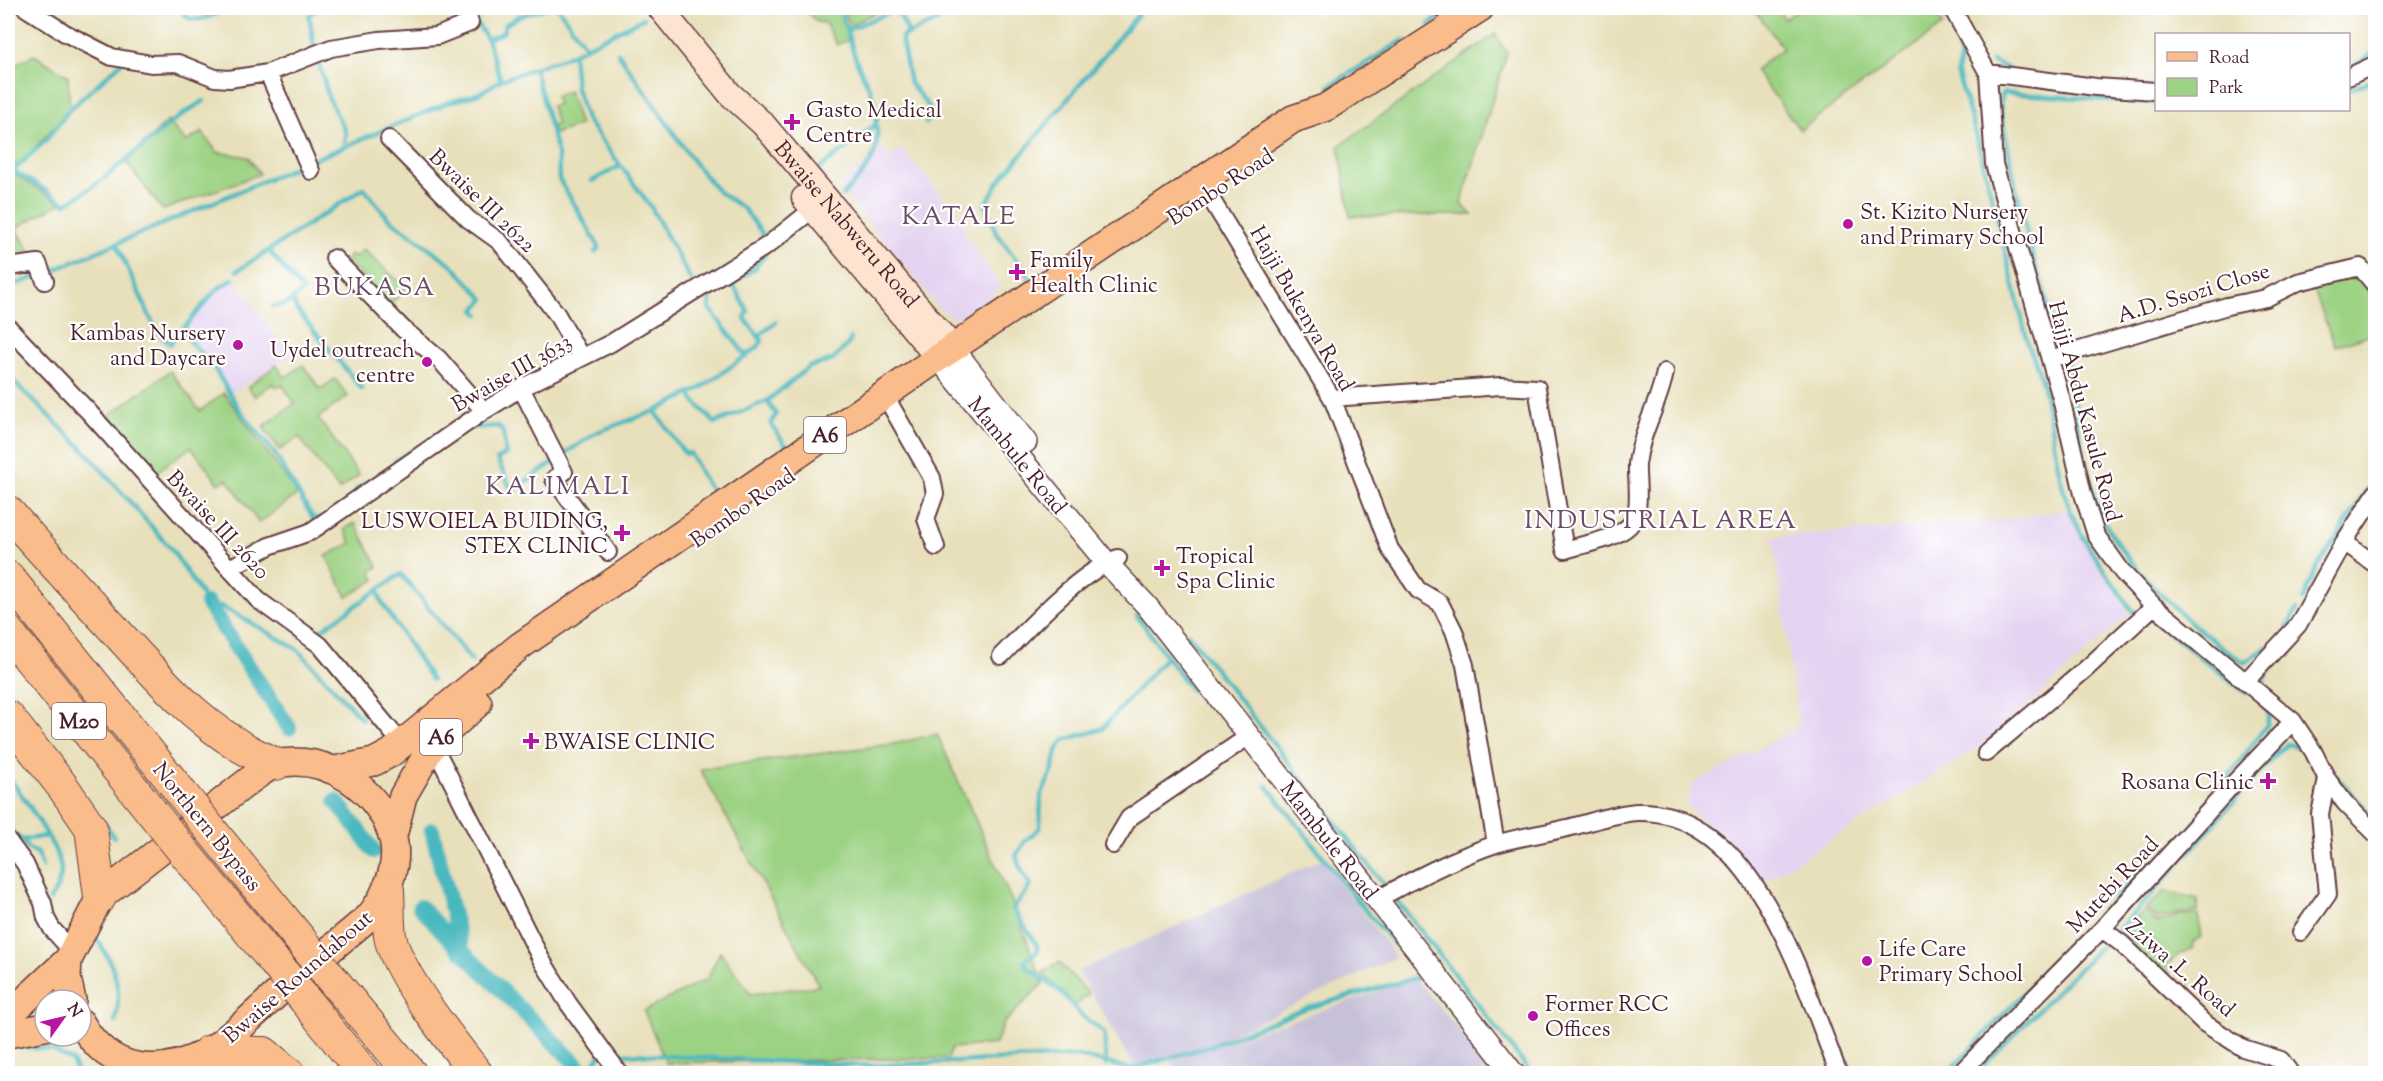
<svg xmlns="http://www.w3.org/2000/svg" width="2383" height="1081" viewBox="0 0 2383 1081" font-family="'Sorts Mill Goudy',serif">
  <style>
    .built { fill: #e5d3f1 }
    .industrial { fill: #c7c0d9 }
    .green { fill: #9cd283; stroke: #737857; stroke-width: 1.5 }
    .lines { fill: none; stroke-linecap: round; stroke-linejoin: round }
    .stream { stroke: #49b8bf; stroke-width: 4.5 }
    .canal { stroke: #49b8bf; stroke-width: 16 }
    .minor-casing { stroke: #623c41; stroke-width: 20 }
    .tertiary-casing { stroke: #623c41; stroke-width: 24 }
    .secondary-casing { stroke: #623c41; stroke-width: 27 }
    .primary-casing { stroke: #623c41; stroke-width: 30 }
    .motorway-casing { stroke: #623c41; stroke-width: 34 }
    .minor { stroke: #fff; stroke-width: 16 }
    .tertiary { stroke: #fff; stroke-width: 21 }
    .secondary { stroke: #fde4d0; stroke-width: 24 }
    .primary { stroke: #f9bc8a; stroke-width: 27 }
    .motorway { stroke: #f9bc8a; stroke-width: 32 }
    .motorway-bridge-casing { stroke: #623c41; stroke-width: 34; stroke-linecap: butt }
    .motorway-bridge { stroke: #f9bc8a; stroke-width: 32 }
    .poi-dot { fill: #b5179e; stroke: #fff; stroke-width: 2 }
    .labels { text-anchor: middle; stroke-width: 4.5; stroke-linejoin: round; paint-order: stroke }
    .shield { fill: #fff; stroke: #80626b; stroke-width: 1.5 }
    .shield-label { font-size: 21px; font-weight: bold; fill: #4a1f2b }
    .poi-label { font-size: 22px; fill: #4a1f2b; stroke: #fff; text-anchor: start }
    .street-label { font-size: 22px; fill: #4a1f2b; stroke: #fff }
    .quarter-label { font-size: 26px; letter-spacing: 1.5px; fill: #6e4c68; stroke: #fff }
  </style>
  <rect width="100%" height="100%" fill="#fff"/>
  <filter id="ink" filterUnits="userSpaceOnUse"><feTurbulence type="fractalNoise" baseFrequency=".0167" numOctaves="2"/><feDisplacementMap in="SourceGraphic" scale="12" xChannelSelector="R" yChannelSelector="G"/><feConvolveMatrix kernelMatrix="1 2 1 2 8 2 1 2 1" color-interpolation-filters="sRGB"/></filter>
  <filter id="wash" filterUnits="userSpaceOnUse"><feTurbulence type="fractalNoise" baseFrequency=".008" numOctaves="4" result="noise"/><feDisplacementMap in="SourceGraphic" scale="24" xChannelSelector="R" yChannelSelector="G"/><feGaussianBlur stdDeviation="1.35" result="paint"/><feColorMatrix in="noise" values="0 0 0 0 0 0 0 0 0 0 0 0 0 0 0 0 0 1.4 0 .05"/><feComposite in="paint" operator="in"/></filter>
  <g filter="url(#wash)">
    <rect width="100%" height="100%" fill="#e8e0bb"/>
    <!-- built -->
    <path class="built" d="M880 149 891 157 902 149 961 219 966 232 965 235 1001 286 987 300 955 319 938 307 840 186Z
      M235 278 290 356 232 393 212 364 183 333 217 291Z
      M2067 510 2129 614 1993 738 1766 881 1686 805 1692 784 1799 727 1773 537 2005 520Z"/>
    <!-- industrial -->
    <path class="industrial" d="M1322 859 1396 957 1214 1043 1134 1066 1078 971Z
      M1416 979 1495 1073 1180 1074 1170 1061Z"/>
    <!-- green -->
    <path class="green" d="M792 8H838L849 39 837 45 825 23 817 22 804 10 794 13Z
      M844 8H883L850 26Z
      M1753 8H1776L1785 19 1801 8H1930L1943 25 1800 130 1755 70 1783 48Z
      M1495 34 1507 53 1461 204 1472 215 1350 216 1339 146Z
      M34 55 68 76 70 109 19 166 8 161V71L11 72 18 63Z
      M569 91 580 125 554 134 552 126 557 124 551 106 558 104 555 96Z
      M168 121 186 142 202 132 217 152 248 157 260 174 163 210 125 161Z
      M8 170 61 203 16 228 31 253 8 260Z
      M363 249 406 288 390 305 346 260 351 255 355 258Z
      M2331 280H2366L2375 306V333L2335 346 2313 288Z
      M276 365 285 377 303 365 320 389 335 379 348 396 318 418 359 475 339 490 299 437 280 450 263 427 295 403 282 385 277 388 273 383 255 397 248 387Z
      M170 371 200 411 224 393 298 494 259 523 227 479 219 484 191 447 151 476 107 417Z
      M355 523 378 567 371 571 375 580 347 597 326 556 351 543 344 529Z
      M937 734 1011 899 1043 983 1003 1024 996 1044 952 1048 948 1058 666 1063 644 1011 707 979 720 952 751 994 819 986 700 769 893 744Z
      M2165 891 2198 899V912L2180 913 2158 919 2146 908Z
      M2145 910 2158 923 2179 915H2198L2202 936 2192 944 2193 948 2178 955 2166 966 2170 973 2163 978 2121 933Z
      M1059 962 1089 994 1075 1006 1042 973Z"/>
    <g class="lines">
      <!-- stream -->
      <path class="stream" d="M181 8C189 31 216 13 231 8
        M558 8 586 47
        M1094 8 1097 10 1104 8
        M1942 8 1952 27 1961 56 1957 72 1977 138 2029 347C2054 399 2050 459 2071 512 2084 545 2112 581 2132 611L2140 613
        M1970 8 1972 12
        M475 20 487 39 501 80
        M1430 24 1453 8
        M848 30 892 11 900 15 908 32 902 37V42L910 83 932 111 926 123
        M907 35 964 8
        M487 39 503 33 505 25 519 16 546 8
        M314 46 309 16 312 12 328 8
        M573 53 576 88 586 119 651 207 691 280
        M618 53 696 165 719 192 744 209 768 241
        M317 56 329 99 346 133 344 141
        M1992 61 2007 68
        M2354 66 2376 50
        M535 70 558 155 559 179 599 247 595 252
        M1329 86 1404 40
        M2348 90 2376 79
        M8 168 46 190 65 204C116 176 153 130 204 101
        M818 170 876 124C880 102 865 82 857 62 850 44 846 25 840 8
        M13 171 48 138 70 109 121 63
        M592 181 620 166
        M843 195C864 173 882 156 876 124
        M117 245 157 332 170 344 216 290 233 279
        M269 251 303 291C292 299 288 307 273 306
        M237 271 364 188 388 218 451 264 484 299 475 310 479 314
        M47 273 447 103 478 94 501 80 566 57 644 18
        M1029 277 997 234 985 206 997 184 1136 17 1139 12 1136 8
        M8 287 39 276
        M711 293 709 308 747 357
        M293 301 297 310 362 389
        M178 336 184 335 213 366 239 409 275 454 314 520 317 518
        M761 338V334L776 322
        M580 348 600 341
        M2065 351C2038 284 2020 213 2007 143 2004 127 1998 108 2002 93L2156 103
        M2067 359C2076 408 2081 460 2098 507 2120 565 2194 630 2245 663L2267 647
        M549 366 572 352
        M8 376 87 453 172 550 207 603 223 607 297 649 362 719
        M690 393 695 402 715 423 767 401 809 367 833 360 849 343 851 338
        M767 401 776 414 771 424 787 447
        M655 411 685 454 690 453 707 485 716 494
        M472 428 498 426 503 432 506 454 497 459 512 491 554 462
        M560 457 597 432 655 411 701 388 757 348 762 341 745 319 748 311 732 283 754 269 765 255
        M395 461 415 450
        M356 490 379 475
        M378 591 381 601 432 680
        M2303 600 2315 571 2376 476
        M1137 616 1191 690
        M2147 616 2247 693
        M2287 626 2297 610
        M318 632 401 574 472 661
        M1188 634 1385 886
        M2263 690 2264 678 2282 654
        M2330 769 2376 821
        M8 777C21 793 61 850 61 870 61 882 56 890 50 900
        M2224 783 2267 725 2269 714 2263 706
        M1267 786 1365 910 1422 976
        M105 824 114 837
        M8 829 22 840 46 836
        M22 840 28 849 38 853 42 867
        M1395 898 1532 1074
        M98 941C115 966 123 991 115 1022
        M16 1046 52 1050 72 1061 78 1074
        M610 1053 870 1066 1078 1056 1131 1069 1213 1045 1307 1008 1422 976 1458 1019
        M1106 1065 1104 1032 1082 1016 1061 992 1026 966 1024 961 1038 951 1037 945 1013 909 1031 885 1022 872 1016 856 1025 841 1040 828 1041 795 1052 772 1058 748 1064 740 1102 729 1167 656
        M1983 1066 2144 903 2275 755 2287 744 2306 749
        M588 1074 601 1053
        M1947 1074 2130 882 2150 865"/>
      <!-- canal -->
      <path class="canal" d="M207 603 289 728
        M336 801 374 851
        M432 830 462 951 586 1074
        M420 907 461 951"/>
    </g>
  </g>
  <g filter="url(#ink)">
    <g class="lines">
      <defs>
        <path id="minor" d="M26 8 65 33 112 57 151 64 178 63 215 78 229 79 268 73 331 48 379 40 437 36 470 23 466 8
          M1442 8 1457 23
          M1952 8 1988 73 1994 164 2061 398 2083 494 2096 535 2123 573 2154 606 2293 721 2313 751 2327 779 2345 803 2376 834
          M268 73 311 171
          M1988 73 2096 87 2156 91
          M2348 77 2376 64
          M389 139 468 219 500 242 556 313 581 357
          M1208 194 1332 398 1390 549 1418 590 1440 603 1454 631 1465 665 1496 844
          M334 258 403 329 439 359 484 411
          M8 267 38 263 45 281
          M8 327 88 411 258 600 320 645 402 744
          M2050 359 2227 306 2266 298 2298 282 2360 267 2376 286
          M521 388 564 472 554 479 608 552
          M1332 398 1501 386 1537 388 1565 550C1584 544 1614 540 1629 526 1643 513 1636 481 1637 464 1641 431 1659 404 1665 372
          M891 406 932 478 935 494 926 519 936 547
          M2344 542 2376 565
          M230 568 269 546 310 532 484 411 521 388 611 343 768 245 813 209
          M1001 656C1030 626 1080 572 1118 558
          M2246 681 2298 625 2344 542 2376 493
          M433 744 541 959 568 1003 620 1074
          M1986 753 2087 668 2154 606
          M8 841 25 864 43 903 46 918 52 929 72 951
          M1113 845 1129 818 1249 736
          M1376 900C1414 879 1454 858 1496 844 1518 837 1543 834 1567 828 1589 823 1615 813 1638 812 1756 809 1804 987 1839 1074
          M2102 929 2122 944 2204 1023 2243 1048 2281 1060 2291 1074
          M2301 932 2328 894 2320 814 2327 779
          M1959 1074 2102 929 2234 783 2293 721"/>
        <path id="tertiary" d="M953 348 1026 442
          M938 358 1106 562 1147 606 1514 1074"/>
        <g id="secondary">
          <path id="s1" d="M660 8 730 94 763 124 953 348"/>
          <path d="M804 198 938 358"/>
        </g>
        <path id="primary" d="M335 770 374 762 391 753 520 646 938 358 1293 119 1325 108 1480 8
          M393 836 403 796 433 744 478 703
          M72 1000 67 978 68 960 100 897 250 780C258 775 268 766 277 764 326 753 378 789 392 835 401 864 386 895 370 916 339 942 308 968 278 993 258 1010 229 1040 207 1052 159 1078 109 1073 81 1023
          M8 1016 68 960
          M8 1034 45 1027"/>
        <path id="motorway" d="M8 512C42 551 77 589 112 627 161 681 208 737 276 764
          M8 577 179 790
          M8 632 151 811
          M8 717 63 787 91 828 100 897
          M210 829 299 938
          M183 851 272 959
          M388 890C389 905 388 922 390 936 397 974 453 1043 477 1074
          M331 978 411 1074
          M305 1000 364 1074
          M208 1052 264 1053 289 1074"/>
      </defs>
      <!-- minor casing -->
      <use href="#minor" class="minor-casing"/>
      <!-- tertiary casing -->
      <use href="#tertiary" class="tertiary-casing"/>
      <!-- secondary casing -->
      <use href="#secondary" class="secondary-casing"/>
      <!-- primary casing -->
      <use href="#primary" class="primary-casing"/>
      <!-- motorway casing -->
      <use href="#motorway" class="motorway-casing"/>
      <!-- minor -->
      <use href="#minor" class="minor"/>
      <!-- tertiary -->
      <use href="#tertiary" class="tertiary"/>
      <!-- secondary -->
      <use href="#secondary" class="secondary"/>
      <!-- primary -->
      <use href="#primary" class="primary"/>
      <!-- motorway -->
      <use href="#motorway" class="motorway"/>
      <defs>
        <path id="motorway-bridge" d="M179 790 210 829
          M151 811 183 851
          M299 938 331 978
          M272 959 305 1000"/>
      </defs>
      <!-- motorway-bridge casing -->
      <use href="#motorway-bridge" class="motorway-bridge-casing"/>
      <!-- motorway-bridge -->
      <use href="#motorway-bridge" class="motorway-bridge"/>
    </g>
  </g>
  <!-- markers -->
  <g class="poi-dot">
    <path d="M789 113h6v6h6v6h-6v6h-6v-6h-6v-6h6z"/>
    <circle cx="1848" cy="224" r="6"/>
    <path d="M1014 263h6v6h6v6h-6v6h-6v-6h-6v-6h6z"/>
    <circle cx="238" cy="345" r="6"/>
    <circle cx="427" cy="362" r="6"/>
    <path d="M619 524h6v6h6v6h-6v6h-6v-6h-6v-6h6z"/>
    <path d="M1159 559h6v6h6v6h-6v6h-6v-6h-6v-6h6z"/>
    <path d="M528 732h6v6h6v6h-6v6h-6v-6h-6v-6h6z"/>
    <path d="M2265 772h6v6h6v6h-6v6h-6v-6h-6v-6h6z"/>
    <circle cx="1867" cy="961" r="6"/>
    <circle cx="1533" cy="1016" r="6"/>
  </g>
  <g class="labels">
    <!-- shield labels -->
    <g class="shield">
      <rect x="804" y="417" width="42" height="36" rx="4.5"/>
      <rect x="52" y="703" width="54" height="36" rx="4.5"/>
      <rect x="420" y="719" width="42" height="36" rx="4.5"/>
    </g>
    <g class="shield-label">
      <text x="825" y="442">A6</text>
      <text x="79" y="728">M20</text>
      <text x="441" y="744">A6</text>
    </g>
    <!-- poi labels -->
    <g class="poi-label">
      <text x="806" y="117">Gasto Medical<tspan x="806" dy="25">Centre</tspan></text>
      <text x="1860" y="219">St. Kizito Nursery<tspan x="1860" dy="25">and Primary School</tspan></text>
      <text x="1030" y="267">Family<tspan x="1030" dy="25">Health Clinic</tspan></text>
      <text x="226" y="340" text-anchor="end">Kambas Nursery<tspan x="226" dy="25">and Daycare</tspan></text>
      <text x="415" y="357" text-anchor="end">Uydel outreach<tspan x="415" dy="25">centre</tspan></text>
      <text x="608" y="528" text-anchor="end">LUSWOIELA BUIDING,<tspan x="608" dy="25">STEX CLINIC</tspan></text>
      <text x="1176" y="563">Tropical<tspan x="1176" dy="25">Spa Clinic</tspan></text>
      <text x="544" y="749">BWAISE CLINIC</text>
      <text x="2254" y="789" text-anchor="end">Rosana Clinic</text>
      <text x="1879" y="956">Life Care<tspan x="1879" dy="25">Primary School</tspan></text>
      <text x="1545" y="1011">Former RCC<tspan x="1545" dy="25">Offices</tspan></text>
    </g>
    <!-- street labels -->
    <g class="street-label">
      <text transform="translate(1220 186) rotate(-33)" y="8">Bombo Road</text>
      <text transform="translate(483 200) rotate(44)" y="8">Bwaise III 2622</text>
      <text dy="8" stroke="none"><textPath href="#s1" startOffset="286">Bwaise Nabweru Road</textPath></text>
      <text transform="translate(2193 292) rotate(-17)" y="8">A.D. Ssozi Close</text>
      <text transform="translate(1303 308) rotate(60)" y="8">Hajji Bukenya Road</text>
      <text transform="translate(511 372) rotate(-30)" y="8">Bwaise III 3633</text>
      <text transform="translate(2086 411) rotate(75)" y="8">Hajji Abdu Kasule Road</text>
      <text transform="translate(1018 455) rotate(51)" y="8">Mambule Road</text>
      <text transform="translate(742 507) rotate(-35)" y="8">Bombo Road</text>
      <text transform="translate(219 524) rotate(47)" y="8">Bwaise III 2620</text>
      <text transform="translate(208 826) rotate(51)" y="8">Northern Bypass</text>
      <text transform="translate(1330 840) rotate(52)" y="8">Mambule Road</text>
      <text transform="translate(2112 884) rotate(-47)" y="8">Mutebi Road</text>
      <text transform="translate(2181 967) rotate(41)" y="8">Zziwa .L. Road</text>
      <text transform="translate(297 976) rotate(-41)" y="8">Bwaise Roundabout</text>
    </g>
    <!-- quarter labels -->
    <g class="quarter-label">
      <text x="959" y="224">KATALE</text>
      <text x="375" y="295">BUKASA</text>
      <text x="558" y="494">KALIMALI</text>
      <text x="1661" y="528">INDUSTRIAL AREA</text>
    </g>
  </g>
  <!-- margin -->
  <rect width="2383" height="1081" fill="none" stroke="#fff" stroke-width="30"/>
  <!-- legend -->
  <rect x="2155" y="33" width="195" height="78" fill="#ffffff" stroke="#b7a5aa" stroke-width="1.5"/>
  <rect x="2167" y="52" width="30" height="9" fill="#f9bc8a" stroke="#b7a5aa" stroke-width="1.5"/>
  <text x="2209" y="63" font-size="18" fill="#4a1f2b">Road</text>
  <rect x="2167" y="78" width="30" height="18" fill="#9cd283" stroke="#b7a5aa" stroke-width="1.5"/>
  <text x="2209" y="93" font-size="18" fill="#4a1f2b">Park</text>
  <!-- north arrow -->
  <g transform="translate(63 1018) rotate(56)"><circle r="28" fill="#ffffff" stroke="#b7a5aa" stroke-width="1.5"/>
  <path d="M0-4.5L10 22L0 15L-10 22Z" fill="#b5179e"/>
  <text y="-9" font-size="16" font-weight="bold" text-anchor="middle" fill="#4a1f2b">N</text>
  </g>
</svg>
